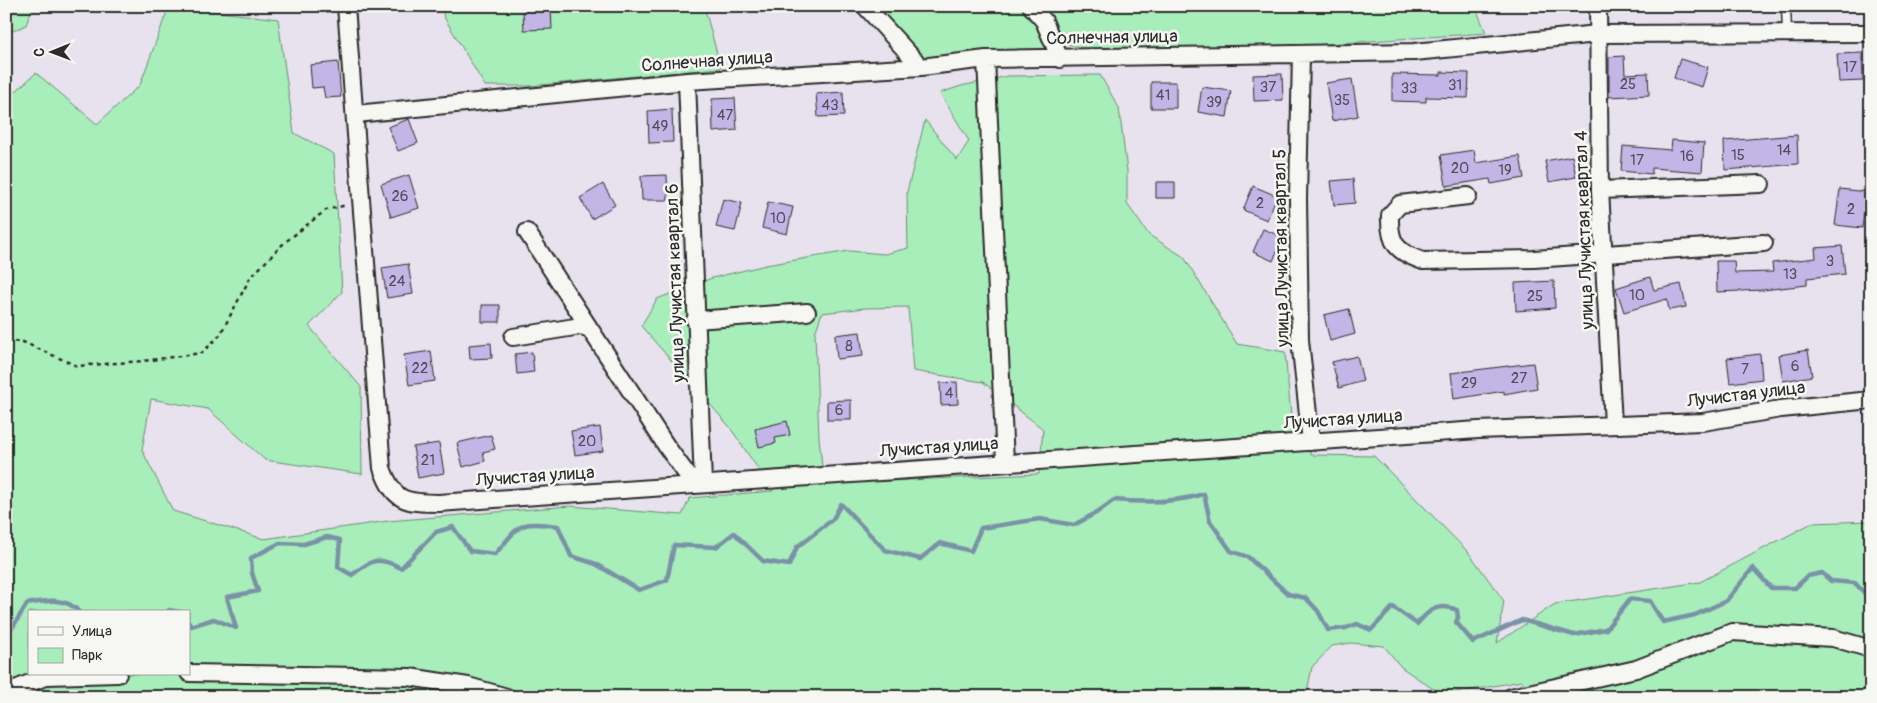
<svg xmlns="http://www.w3.org/2000/svg" width="1877" height="703" viewBox="0 0 1877 703" font-family="Pangolin,sans-serif">
  <style>
    .green { fill: #a8eeba; stroke: #6a8c72; fill-rule: evenodd }
    .lines { fill: none; stroke-linecap: round; stroke-linejoin: round }
    .stream { stroke: #7a92a7; stroke-width: 4.5 }
    .building { fill: #c3b5e6; stroke: #2b2b2b }
    .lane-casing { stroke: #2b2b2b; stroke-width: 11 }
    .street-casing { stroke: #2b2b2b; stroke-width: 20 }
    .path { stroke: #2b2b2b; stroke-width: 2.5; stroke-dasharray: 4 4; stroke-linecap: butt }
    .lane { stroke: #f6f6f2; stroke-width: 8 }
    .street { stroke: #f6f6f2; stroke-width: 16 }
    .labels { text-anchor: middle; stroke-width: 5; stroke-linejoin: round; paint-order: stroke }
    .number-label { font-size: 15px; fill: #514e5a }
    .street-label { font-size: 18px; fill: #2b2b2b; stroke: #f6f6f2 }
  </style>
  <rect width="100%" height="100%" fill="#e7e2ee"/>
  <filter id="ink" filterUnits="userSpaceOnUse"><feTurbulence type="fractalNoise" baseFrequency=".02" numOctaves="2"/><feDisplacementMap in="SourceGraphic" scale="10" xChannelSelector="R" yChannelSelector="G"/><feConvolveMatrix kernelMatrix="1 2 1 2 8 2 1 2 1" color-interpolation-filters="sRGB"/></filter>
  <g filter="url(#ink)">
    <!-- green -->
    <path class="green" d="M6 6H33L26 25 6 34Z
      M169 6 278 19 294 133 334 154 342 292 309 326 361 387 362 474 265 460 208 409 151 399 142 450 173 511 264 539 388 521 570 506 682 515 690 498 773 491 729 426 641 326 657 299 712 278 766 265 849 251 885 254 908 248 907 192 925 120 957 160 969 141 940 93 961 86 1008 76 1100 75 1119 108 1127 171V204L1149 235 1184 257 1237 344 1285 352 1291 416 1311 455 1374 456 1469 553 1504 601 1497 643 1555 604 1700 582 1812 523 1871 521V697H1533L1522 681 1442 695 1401 667 1384 646 1351 643 1332 646 1312 667 1306 697H6V100L36 73 97 124 140 85ZM908 307 913 371 983 382 1043 429 1039 474 824 484 819 438 815 333 822 313 866 308ZM29 612H189V674H29Z
      M441 6H704L721 68 530 86H485L444 17Z
      M874 6H1475L1486 33 1312 45 1094 51 1064 43 1052 54 921 60Z"/>
    <g class="lines">
      <!-- stream -->
      <path class="stream" d="M167 612 169 610 180 612
        M189 623 191 626 214 619 236 628 227 597 258 591 252 573 251 558 280 543 304 544 327 537 340 540 338 567 352 575C372 559 378 556 401 568L436 532 453 527 470 551 495 554C521 525 517 520 558 526L571 556 596 564 639 590 667 580 674 545 716 547 734 533 763 561 789 565 797 547 833 519 841 504 885 550 920 559 940 543 971 551 981 528 1040 519 1074 525 1096 513 1114 500C1145 503 1174 503 1204 494L1210 521 1231 551 1248 557 1288 594 1306 598 1318 611 1328 630 1346 628 1357 624 1371 630 1393 607 1417 624C1429 610 1438 602 1457 610L1458 618 1456 622 1473 642 1522 620 1574 635 1606 629 1630 599 1650 601 1663 622 1695 615 1726 601 1753 568 1771 588H1795L1808 576 1822 573 1831 581 1855 583 1871 600
        M6 634 9 633 27 604C44 601 67 596 79 612"/>
    </g>
    <!-- building -->
    <path class="building" d="M551 10 552 29 524 30 523 11Z
      M1862 53 1863 81 1839 82 1837 54Z
      M1624 56 1625 74 1648 73 1649 95 1609 97V57Z
      M1680 59 1708 67 1702 87 1674 78Z
      M338 62 341 97 325 98 323 87 312 88 310 65Z
      M1441 72 1469 73 1468 98 1426 97V102L1392 101V74L1441 75Z
      M1282 74 1283 100 1254 101 1253 75Z
      M1352 79 1358 116 1332 121 1326 83Z
      M1151 82H1176V108H1151Z
      M1202 87 1231 91 1227 117 1198 112Z
      M843 92 844 116 818 117 816 94Z
      M735 98 737 130 713 132 712 99Z
      M672 109 673 142 649 143 648 111Z
      M409 119 418 143 398 151 388 127Z
      M1797 135 1798 164 1725 170 1724 141Z
      M1672 140 1704 143 1702 172 1652 168V174L1621 171 1623 146 1671 150Z
      M1474 150 1476 163 1520 156 1524 178 1491 184 1490 179 1446 186 1441 155Z
      M1572 156 1576 177 1549 182 1545 161Z
      M409 175 419 208 391 217 381 184Z
      M667 175 668 200H642L641 176Z
      M1353 179 1355 203 1334 205 1331 181Z
      M1156 182H1175V198H1156Z
      M603 184 615 205 592 219 580 198Z
      M1253 186 1277 196 1267 220 1243 210Z
      M1840 189 1867 192 1862 228 1835 225Z
      M723 199 742 203 735 231 716 227Z
      M768 202 793 207 787 234 762 228Z
      M1263 229 1283 237 1273 261 1253 252Z
      M1842 246 1845 274 1807 278V285L1763 290 1717 292 1716 261H1734L1735 273 1773 272 1772 263 1816 258 1815 248Z
      M408 264 413 294 387 298 382 268Z
      M1650 277 1654 290 1681 284 1686 307 1669 310 1667 299 1624 312 1616 288Z
      M1554 281 1555 308 1516 311 1515 283Z
      M482 305H500V322H482Z
      M1349 309 1355 334 1330 341 1324 315Z
      M860 332 863 356 837 359 835 335Z
      M491 343 492 358 470 359 469 345Z
      M1808 350 1812 376 1783 381 1779 355Z
      M431 351 435 381 409 385 404 355Z
      M532 352 534 372 517 374 515 354Z
      M1760 354 1762 379 1730 383 1727 358Z
      M1357 356 1363 381 1339 388 1332 362Z
      M1533 363 1537 388 1504 394V391L1454 399 1451 373Z
      M957 382 958 404 941 405 940 383Z
      M851 400V420H827V401Z
      M787 421 790 435 775 438 776 443 759 447 755 429Z
      M600 427 603 451 575 455 571 431Z
      M491 435 495 449 483 452 485 461 463 467 457 443Z
      M439 443 444 473 418 478 413 447Z"/>
    <g class="lines">
      <defs>
        <path id="lane" d="M1786 6 1787 33"/>
        <path id="street" d="M346 6 382 468C394 501 404 503 439 503L1478 430 1703 422 1781 409 1871 400
          M865 6 921 67
          M1031 6 1044 21 1060 59
          M1598 6 1600 190 1613 424
          M1301 54 1298 199 1300 340 1311 442
          M986 59 1005 462
          M687 81 703 483
          M356 114 687 81 921 67 986 59 1414 52 1598 34 1871 33
          M1600 190 1761 184
          M1468 196 1400 204 1390 215C1389 243 1396 252 1423 261L1534 259 1764 243
          M527 232 590 329
          M695 320 807 312
          M513 337 581 326 590 329 667 447 694 484
          M189 673 409 677 468 686 507 697
          M6 693 47 676 118 674
          M1511 697 1636 669 1732 632 1833 638 1871 649"/>
      </defs>
      <!-- lane casing -->
      <use href="#lane" class="lane-casing"/>
      <!-- street casing -->
      <use href="#street" class="street-casing"/>
      <!-- path -->
      <path class="path" d="M6 341 23 342 77 366 143 361 202 353 220 335 250 278 284 243 326 210 347 205"/>
      <!-- lane -->
      <use href="#lane" class="lane"/>
      <!-- street -->
      <use href="#street" class="street"/>
    </g>
  </g>
  <g class="labels">
    <!-- number labels -->
    <g class="number-label">
      <text x="1850" y="72">17</text>
      <text x="1628" y="89">25</text>
      <text x="1455" y="90">31</text>
      <text x="1268" y="92">37</text>
      <text x="1409" y="93">33</text>
      <text x="1163" y="100">41</text>
      <text x="1342" y="105">35</text>
      <text x="1214" y="107">39</text>
      <text x="830" y="110">43</text>
      <text x="725" y="120">47</text>
      <text x="660" y="131">49</text>
      <text x="1784" y="155">14</text>
      <text x="1738" y="160">15</text>
      <text x="1687" y="161">16</text>
      <text x="1637" y="165">17</text>
      <text x="1460" y="173">20</text>
      <text x="1505" y="175">19</text>
      <text x="400" y="201">26</text>
      <text x="1260" y="208">2</text>
      <text x="1851" y="214">2</text>
      <text x="778" y="223">10</text>
      <text x="1830" y="266">3</text>
      <text x="1790" y="279">13</text>
      <text x="397" y="286">24</text>
      <text x="1637" y="300">10</text>
      <text x="1535" y="301">25</text>
      <text x="849" y="351">8</text>
      <text x="1795" y="371">6</text>
      <text x="420" y="373">22</text>
      <text x="1745" y="374">7</text>
      <text x="1519" y="383">27</text>
      <text x="1469" y="388">29</text>
      <text x="949" y="398">4</text>
      <text x="839" y="415">6</text>
      <text x="587" y="446">20</text>
      <text x="428" y="465">21</text>
    </g>
    <!-- street labels -->
    <g class="street-label">
      <text transform="translate(1112 37) rotate(-1)" y="6">Солнечная улица</text>
      <text transform="translate(707 61) rotate(-4)" y="6">Солнечная улица</text>
      <text transform="translate(1584 230) rotate(-92)" y="6">улица Лучистая квартал 4</text>
      <text transform="translate(1281 248) rotate(-91)" y="6">улица Лучистая квартал 5</text>
      <text transform="translate(675 283) rotate(-92)" y="6">улица Лучистая квартал 6</text>
      <text transform="translate(1746 394) rotate(-7)" y="6">Лучистая улица</text>
      <text transform="translate(1343 419) rotate(-4)" y="6">Лучистая улица</text>
      <text transform="translate(939 447) rotate(-4)" y="6">Лучистая улица</text>
      <text transform="translate(535 476) rotate(-4)" y="6">Лучистая улица</text>
    </g>
  </g>
  <!-- margin -->
  <rect width="1877" height="703" fill="none" stroke="#f6f6f2" stroke-width="25"/>
  <rect x="12" y="12" width="1852" height="678" fill="none" stroke="#2b2b2b" stroke-width="2" filter="url(#ink)"/>
  <!-- legend -->
  <rect x="28" y="610" width="162" height="65" fill="#f6f6f2" stroke="#a5a5a2"/>
  <rect x="38" y="627" width="25" height="8" fill="#f6f6f2" stroke="#a5a5a2"/>
  <text x="72" y="636" font-size="15" fill="#2b2b2b">Улица</text>
  <rect x="38" y="648" width="25" height="15" fill="#a8eeba" stroke="#a5a5a2"/>
  <text x="72" y="660" font-size="15" fill="#2b2b2b">Парк</text>
  <!-- north arrow -->
  <g transform="translate(52 52) rotate(269)" stroke="#f6f6f2" stroke-width="4" paint-order="stroke">
  <path d="M0-4L9 19L0 12L-9 19Z" fill="#2b2b2b"/>
  <text y="-8" font-size="14" font-weight="bold" text-anchor="middle" fill="#2b2b2b">С</text>
  </g>
</svg>
